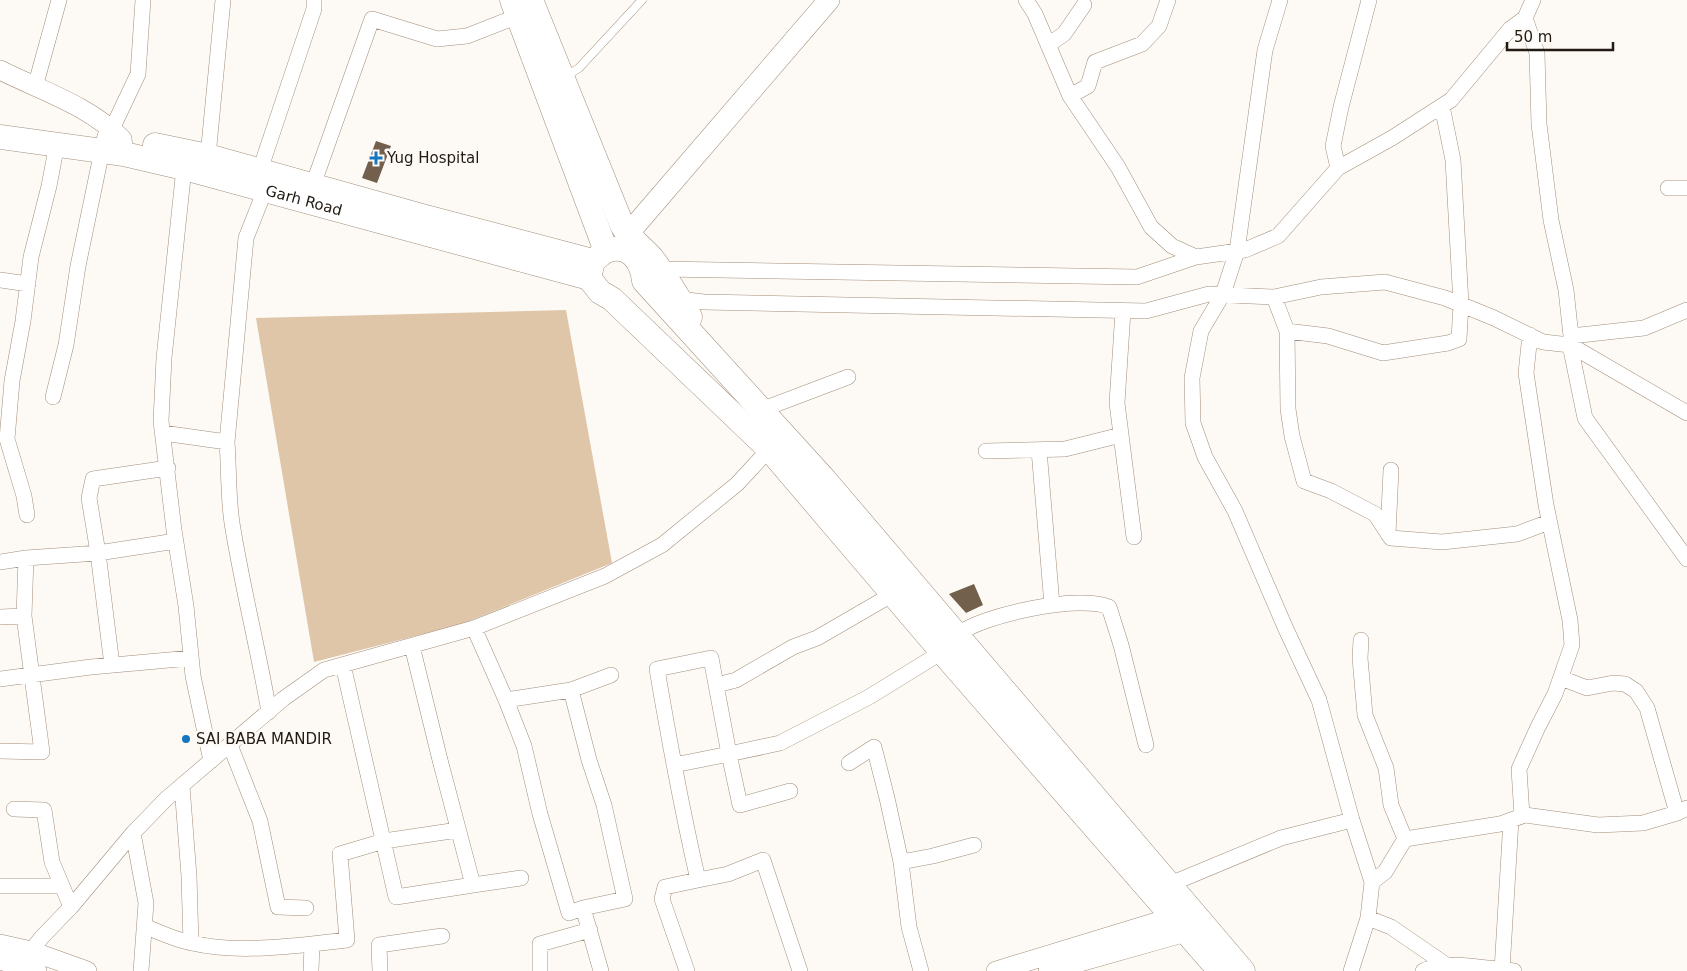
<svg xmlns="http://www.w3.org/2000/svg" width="1687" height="971" viewBox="0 0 1687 971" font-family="'DejaVu Sans',sans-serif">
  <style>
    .green { fill: #e0c6a9 }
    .building { fill: #72604d }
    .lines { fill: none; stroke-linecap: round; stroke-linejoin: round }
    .service-casing { stroke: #a28e7a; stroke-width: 9 }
    .minor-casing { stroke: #a28e7a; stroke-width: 16 }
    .tertiary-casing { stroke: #a28e7a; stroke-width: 20 }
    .secondary-casing { stroke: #a28e7a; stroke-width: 22 }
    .primary-casing { stroke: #a28e7a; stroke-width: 25 }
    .service { stroke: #fff; stroke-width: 8 }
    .minor { stroke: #fff; stroke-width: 15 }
    .tertiary { stroke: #fff; stroke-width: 19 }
    .secondary { stroke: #fff; stroke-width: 21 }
    .primary { stroke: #fff; stroke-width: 24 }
    .poi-dot { fill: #1576c2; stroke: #fdf9f5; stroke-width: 2 }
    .labels { text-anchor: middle; stroke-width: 5; stroke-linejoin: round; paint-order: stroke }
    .poi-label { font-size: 15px; fill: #221b13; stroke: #fdf9f5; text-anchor: start }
    .street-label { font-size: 15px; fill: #221b13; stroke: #fdf9f5 }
  </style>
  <rect width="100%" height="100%" fill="#fdf9f5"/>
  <!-- green -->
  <path class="green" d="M566 310 612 563 462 624 314 662 256 318Z"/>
  <!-- building -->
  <path class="building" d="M376 141 391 146 377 183 362 178Z
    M974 584 983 605 966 613 949 594Z"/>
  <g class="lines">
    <defs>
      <path id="service" d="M566 76 579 68 642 0"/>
      <path id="minor" d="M1026 0 1035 14 1070 96 1118 167 1151 227 1172 246 1196 257
        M1280 0 1265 50 1237 251 1223 294 1201 331 1192 378 1193 423 1205 457 1235 511 1285 627 1319 700 1352 820 1372 882 1368 918 1351 971
        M1525 18 1537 53 1539 124 1551 220 1566 290 1571 336 1570 345 1585 418 1687 559
        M1048 45 1064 34 1084 5
        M35 87 59 0
        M1070 96 1088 86 1095 62 1142 44 1159 26 1168 0
        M112 129 138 74 143 0
        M208 156 223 0
        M184 168 164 358 161 421 174 530 186 606 193 676 211 761
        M1338 168 1333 146 1341 107 1369 0
        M260 170 314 9V0
        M313 185 372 19 437 39 467 36 518 16
        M1668 188H1687
        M661 269 1137 277 1196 257 1245 250 1278 236 1338 168 1392 138 1451 100 1510 29 1525 18 1533 0
        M0 280 28 284
        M1274 297 1287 331 1288 409 1292 436 1304 481 1331 491 1375 514 1391 538 1442 542 1517 534 1549 522
        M679 299 704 302 1146 311 1209 294 1274 297 1321 287 1385 282 1445 298 1494 318 1543 342 1570 345 1687 413
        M1123 311 1117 403 1134 537
        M1287 331 1328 336 1383 353 1448 343 1459 339 1461 304 1453 160 1442 106
        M1571 336 1644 328 1687 310
        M53 397 66 345 78 266 105 136
        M761 410 848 377
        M163 433 227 442C229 469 228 496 232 523 242 586 258 648 269 712
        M227 442 246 238 265 190
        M1039 450 1052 605
        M986 451 1065 449 1121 435
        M27 515 24 496 7 439 12 381 23 321 31 257 49 186 57 144
        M1388 534 1391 470
        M0 562 26 558
        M0 617 24 616
        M474 628 506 700 524 746 540 814 569 913 583 908 601 971
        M957 635C981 615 1080 594 1109 607L1121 645 1146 745
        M1361 640 1360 658 1365 715 1386 768 1391 805 1405 839
        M412 646 440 760 473 885 521 878
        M112 665 98 553 176 541
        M343 665 396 897 473 885
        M1561 678 1587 688 1613 683 1625 684 1636 691 1647 708 1677 813
        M0 679 91 667 191 658
        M717 685 736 680 793 647 817 638 893 594
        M571 690 611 675
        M506 700 571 690 589 760 604 805 625 899 583 908
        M230 745 260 821 278 907 306 908
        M0 751 42 752 24 616 26 558 98 553 89 498 93 479 168 468
        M849 763 874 747 887 798 901 862 909 927 921 971
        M674 765 729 754 711 658 657 669C669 740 682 810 698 880L665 887 662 899 687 971
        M182 786 189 876 191 943
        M790 791 740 805 729 754 780 743 869 697 942 652
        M14 809 44 810 52 862 71 907
        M1522 816 1519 769 1538 727 1555 694 1572 645 1570 620 1546 505 1526 373 1530 335
        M133 833 146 903 141 971
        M901 862 933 856 974 845
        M698 880 728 874 763 860 800 971
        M1372 882 1385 872 1405 839 1500 824 1525 815 1598 825 1643 823 1677 813 1687 808
        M1168 885 1281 838 1352 820
        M0 886H62
        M1368 918 1391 927 1445 964
        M144 926C159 932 176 940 192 943 231 952 272 948 312 944L311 971
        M312 944 347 940 340 854 384 841 458 830
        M28 961 31 951 42 937 71 907 133 833 166 799 283 699 324 670 474 628 605 576 662 545 737 484 775 443
        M1502 970 1511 820
        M380 971 379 945 442 936
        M540 971V944L590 930
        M1423 971C1444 959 1489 969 1514 971"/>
      <path id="tertiary" d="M0 70C42 91 88 105 122 139L124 154
        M0 944 31 951 87 971
        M0 960 37 971
        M996 971 1186 913
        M1048 971 1186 932 1196 927"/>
      <path id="secondary" d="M627 235 829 0"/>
      <g id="primary">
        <path d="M512 0 606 251"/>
        <path d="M531 0 622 225C629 238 641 246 651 257 666 276 678 297 690 317"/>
        <path id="s1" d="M0 137 124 154 184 168 589 278 600 292 612 299 769 449 942 652 1220 971"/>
        <path d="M155 145 208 156 422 216 593 261"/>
        <path d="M589 278 593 261C597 258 602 253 606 251 629 242 642 261 644 281L825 480 1243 971"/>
      </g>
    </defs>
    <!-- service casing -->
    <use href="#service" class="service-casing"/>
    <!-- minor casing -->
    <use href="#minor" class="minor-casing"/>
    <!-- tertiary casing -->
    <use href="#tertiary" class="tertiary-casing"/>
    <!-- secondary casing -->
    <use href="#secondary" class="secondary-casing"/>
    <!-- primary casing -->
    <use href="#primary" class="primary-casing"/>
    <!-- service -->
    <use href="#service" class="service"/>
    <!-- minor -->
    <use href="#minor" class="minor"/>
    <!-- tertiary -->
    <use href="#tertiary" class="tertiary"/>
    <!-- secondary -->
    <use href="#secondary" class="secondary"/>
    <!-- primary -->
    <use href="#primary" class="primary"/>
  </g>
  <!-- markers -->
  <g class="poi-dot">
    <path d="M373.5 150.5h5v5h5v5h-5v5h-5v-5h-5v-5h5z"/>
    <circle cx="186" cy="739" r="5"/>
  </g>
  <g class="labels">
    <!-- poi labels -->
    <g class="poi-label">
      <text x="387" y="163">Yug Hospital</text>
      <text x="196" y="744">SAI BABA MANDIR</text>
    </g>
    <!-- street labels -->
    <g class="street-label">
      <text dy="5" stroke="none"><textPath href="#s1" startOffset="311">Garh Road</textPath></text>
    </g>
  </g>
  <!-- scale -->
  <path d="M1507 42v8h106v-8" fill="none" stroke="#221b13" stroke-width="2.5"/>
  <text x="1514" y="42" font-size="15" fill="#221b13" stroke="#fdf9f5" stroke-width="4" paint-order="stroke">50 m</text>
</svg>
